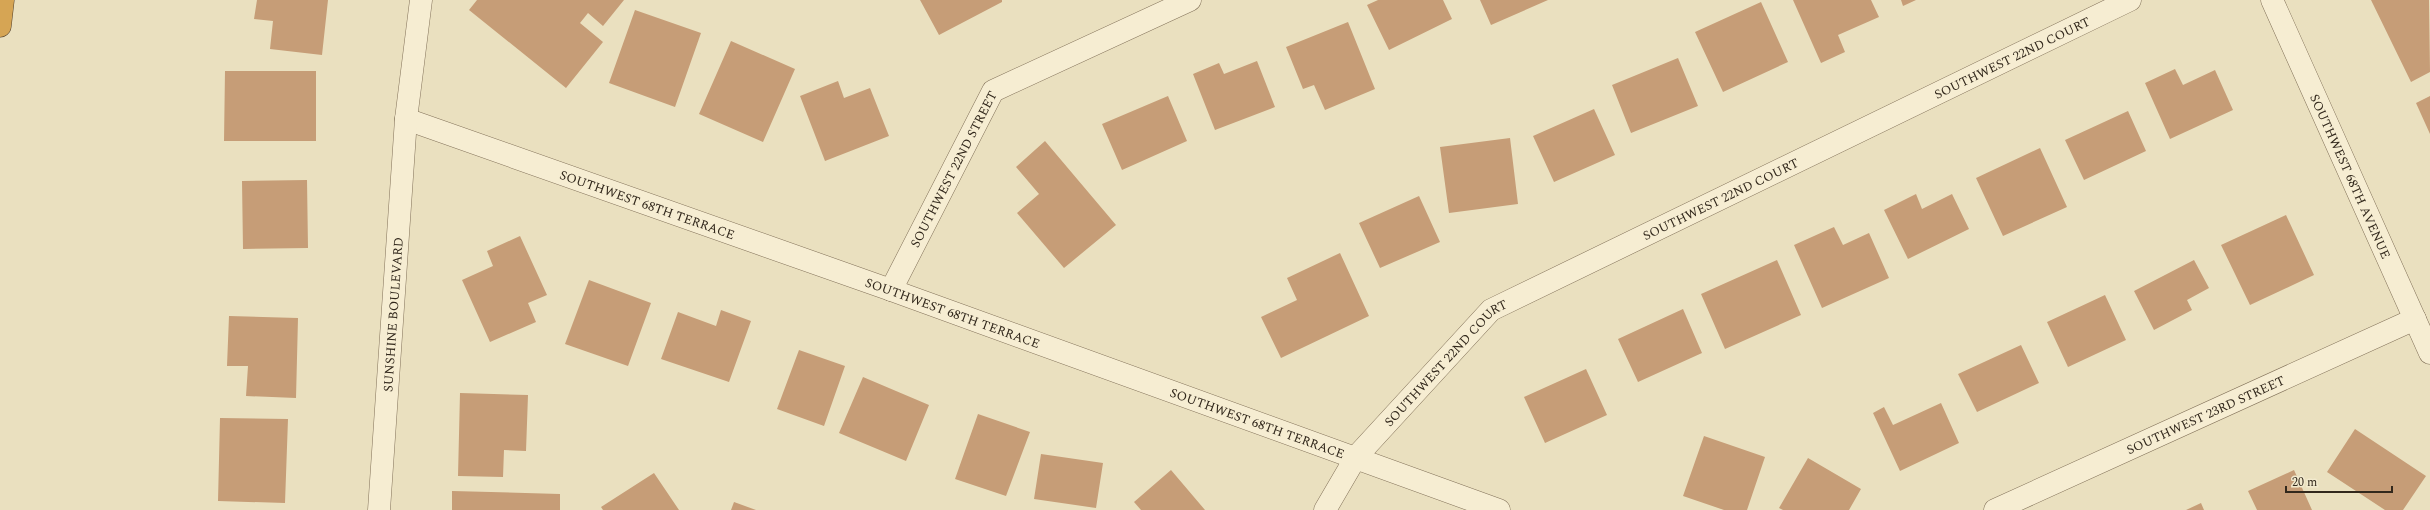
<svg xmlns="http://www.w3.org/2000/svg" width="2430" height="510" viewBox="0 0 2430 510" font-family="Spectral,serif">
  <style>
    .building { fill: #c69d77 }
    .lines { fill: none; stroke-linecap: round; stroke-linejoin: round }
    .minor-casing { stroke: #827159; stroke-width: 23 }
    .highway-casing { stroke: #4f3f2d; stroke-width: 23 }
    .minor { stroke: #f6edd2; stroke-width: 22 }
    .highway { stroke: #d6a554; stroke-width: 22 }
    .labels { text-anchor: middle; stroke-width: 3; stroke-linejoin: round; paint-order: stroke }
    .street-label { font-size: 13px; fill: #32281c; stroke: #f2eace }
  </style>
  <rect width="100%" height="100%" fill="#eae0bf"/>
  <!-- building -->
  <path class="building" d="M257 0H328L322 55 270 49 273 21 254 19Z
    M477 0H624L603 26 588 13 580 23 603 42 566 88 469 10Z
    M920 0H1002V2L939 35Z
    M1378 0H1443L1452 19 1389 50 1367 5Z
    M1480 0H1548L1491 25Z
    M1793 0H1871L1879 17 1838 35 1845 52 1821 63Z
    M1901 0H1916L1903 6Z
    M2371 0H2429L2430 72 2411 82Z
    M1761 2 1788 62 1723 92 1695 32Z
    M635 10 701 33 675 107 609 83Z
    M1348 22 1375 89 1325 110 1314 85 1303 89 1286 47Z
    M731 41 795 69 763 142 699 114Z
    M1678 58 1698 106 1631 133 1612 85Z
    M1257 61 1275 107 1215 130 1193 74 1219 63 1224 74Z
    M2175 69 2183 85 2215 70 2233 110 2170 139 2145 83Z
    M225 71H316V141H224Z
    M838 81 844 98 870 88 889 136 825 161 800 96Z
    M1168 96 1187 141 1122 170 1102 124Z
    M2430 96V134L2416 103Z
    M1594 109 1615 155 1554 182 1533 136Z
    M2128 111 2146 151 2084 180 2065 140Z
    M1510 138 1518 204 1449 213 1440 147Z
    M1045 141 1116 225 1064 268 1017 213 1039 194 1016 167Z
    M2040 148 2067 207 2003 236 1976 178Z
    M307 180 308 248 243 249 242 181Z
    M1916 194 1922 209 1952 194 1969 229 1908 259 1884 210Z
    M1419 196 1440 242 1380 268 1359 223Z
    M2286 215 2314 275 2250 305 2221 245Z
    M1834 227 1843 245 1869 233 1889 278 1822 308 1794 245Z
    M520 236 547 295 528 303 536 322 490 342 462 280 493 266 487 251Z
    M1340 253 1369 316 1281 358 1261 317 1297 300 1287 278Z
    M1777 260 1801 315 1725 349 1701 294Z
    M2194 260 2209 288 2187 300 2192 310 2154 330 2134 291Z
    M589 280 651 303 628 366 565 344Z
    M2105 295 2126 340 2068 367 2047 322Z
    M1683 309 1702 353 1638 382 1618 339Z
    M721 310 751 321 729 382 661 359 678 312 716 326Z
    M229 316 298 318 296 398 246 396 248 366H227Z
    M2021 345 2039 383 1977 412 1958 374Z
    M799 350 845 366 824 426 777 409Z
    M1586 369 1607 415 1545 443 1524 397Z
    M863 377 929 405 906 461 839 433Z
    M460 393 528 395 526 451 504 450 503 477 458 476Z
    M1941 403 1959 443 1900 471 1873 413 1884 407 1893 425Z
    M978 414 1030 432 1006 496 955 479Z
    M220 418 288 419 285 503 218 501Z
    M2355 429 2426 476 2403 510H2385L2327 472Z
    M1704 436 1765 457 1747 510H1724L1683 496Z
    M1041 454 1103 463 1096 508 1034 499Z
    M1808 458 1861 489 1849 510H1783L1779 508Z
    M1171 470 1205 510H1141L1134 502Z
    M2294 470 2312 510H2257L2248 491Z
    M654 473 679 510H603L601 507Z
    M452 491 560 494V510H452Z
    M734 502 756 510H731Z
    M2201 503 2204 510H2186Z"/>
  <g class="lines">
    <defs>
      <g id="minor">
        <path id="s1" d="M2272 0 2430 353"/>
        <path id="s2" d="M406 119 891 290 1499 510"/>
        <path id="s3" d="M891 290 993 91 1190 0"/>
        <path id="s4" d="M379 510 406 119 421 0"/>
        <path id="s5" d="M1325 510 1356 457 1491 310 2130 0"/>
        <path id="s6" d="M1995 510 2415 319"/>
      </g>
      <path id="highway" d="M0 26 3 0"/>
    </defs>
    <!-- minor casing -->
    <use href="#minor" class="minor-casing"/>
    <!-- highway casing -->
    <use href="#highway" class="highway-casing"/>
    <!-- minor -->
    <use href="#minor" class="minor"/>
    <!-- highway -->
    <use href="#highway" class="highway"/>
  </g>
  <g class="labels">
    <!-- street labels -->
    <g class="street-label">
      <text dy="5" stroke="none"><textPath href="#s5" startOffset="840">SOUTHWEST 22ND COURT</textPath></text>
      <text dy="5" stroke="none"><textPath href="#s3" startOffset="136">SOUTHWEST 22ND STREET</textPath></text>
      <text dy="5" stroke="none"><textPath href="#s1" startOffset="193">SOUTHWEST 68TH AVENUE</textPath></text>
      <text dy="5" stroke="none"><textPath href="#s5" startOffset="516">SOUTHWEST 22ND COURT</textPath></text>
      <text dy="5" stroke="none"><textPath href="#s2" startOffset="256">SOUTHWEST 68TH TERRACE</textPath></text>
      <text dy="5" stroke="none"><textPath href="#s2" startOffset="580">SOUTHWEST 68TH TERRACE</textPath></text>
      <text dy="5" stroke="none"><textPath href="#s4" startOffset="196">SUNSHINE BOULEVARD</textPath></text>
      <text dy="5" stroke="none"><textPath href="#s5" startOffset="192">SOUTHWEST 22ND COURT</textPath></text>
      <text dy="5" stroke="none"><textPath href="#s6" startOffset="231">SOUTHWEST 23RD STREET</textPath></text>
      <text dy="5" stroke="none"><textPath href="#s2" startOffset="904">SOUTHWEST 68TH TERRACE</textPath></text>
    </g>
  </g>
  <!-- scale -->
  <path d="M2286 486v6h106v-6" fill="none" stroke="#32281c" stroke-width="2"/>
  <text x="2292" y="486" font-size="12" fill="#32281c" stroke="#f2eace" stroke-width="3" paint-order="stroke">20 m</text>
</svg>
